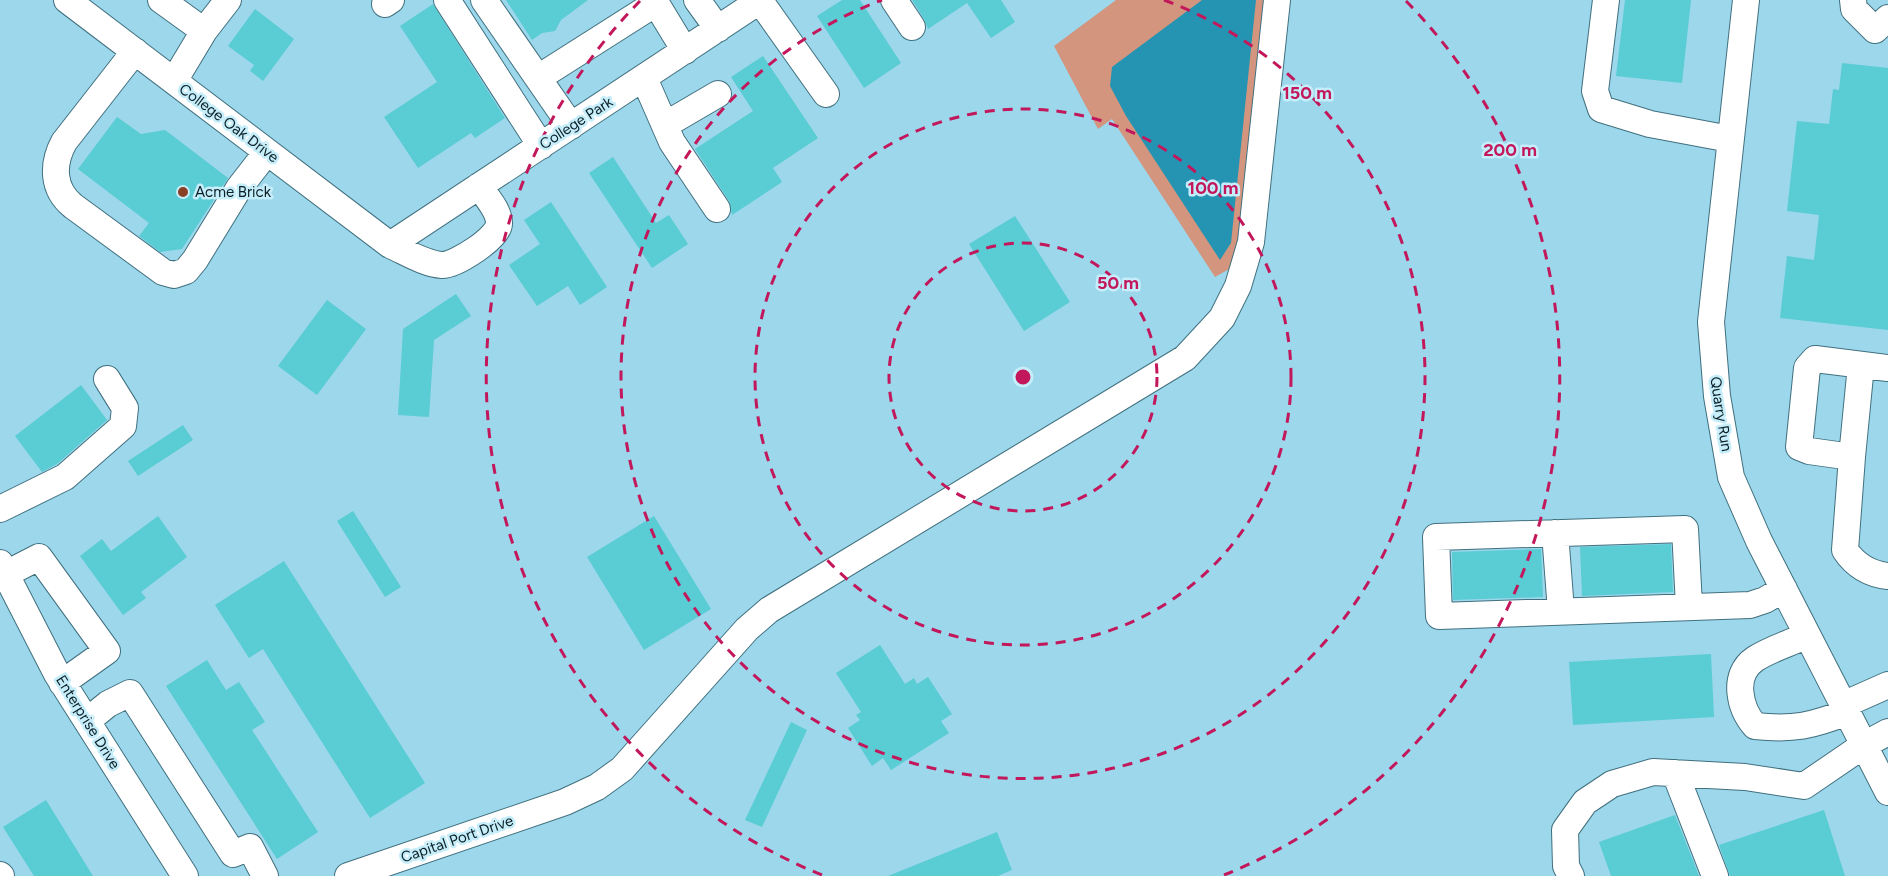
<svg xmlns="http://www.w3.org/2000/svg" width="1888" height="876" viewBox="0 0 1888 876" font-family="Figtree,sans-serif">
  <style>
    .built { fill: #9cd7eb }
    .green { fill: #d4957e }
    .water { fill: #2594b2 }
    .building { fill: #59ccd4 }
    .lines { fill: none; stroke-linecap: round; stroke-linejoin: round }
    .minor-casing { stroke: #41707f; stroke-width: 28 }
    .minor { stroke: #fff; stroke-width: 26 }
    .ring { fill: none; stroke: #c2185b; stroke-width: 3; stroke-dasharray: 10 8 }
    .poi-dot { fill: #894024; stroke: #c5edfa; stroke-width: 2 }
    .labels { text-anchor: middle; stroke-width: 5; stroke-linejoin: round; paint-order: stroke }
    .street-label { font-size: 15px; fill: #0c2026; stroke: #c5edfa }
    .poi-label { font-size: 15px; fill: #0c2026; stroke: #c5edfa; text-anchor: start }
    .centre { fill: #c2185b; stroke: #c5edfa; stroke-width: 3 }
    .ring-label { font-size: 18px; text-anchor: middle; font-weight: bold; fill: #c2185b; stroke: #c5edfa; stroke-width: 5; stroke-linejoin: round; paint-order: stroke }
  </style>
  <rect width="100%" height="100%" fill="#b0e1f2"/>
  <!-- built -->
  <path class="built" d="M0 0H1888V876H0Z"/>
  <!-- green -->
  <path class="green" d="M1116 0H1268L1238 254 1231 268 1215 277 1112 119 1098 129 1054 46Z"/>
  <!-- water -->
  <path class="water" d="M1202 0H1256L1231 243 1220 260 1126 116 1110 86 1112 67Z"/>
  <!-- building -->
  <path class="building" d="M506 0H588L561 20 555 31 542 33 532 40Z
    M842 0H860L901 63 864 88 817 16Z
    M912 0H1001L1015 22 991 38 967 3 928 29 924 19Z
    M1625 0H1691L1682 83 1616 76Z
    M433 4 505 118 475 138 471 133 418 168 384 117 437 82 400 26Z
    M255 9 294 39 263 81 250 71 254 65 228 46Z
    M763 56 818 138 773 168 782 182 732 215 729 201 695 149 753 111 731 77Z
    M1842 63 1888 68V330L1780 318 1787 256 1814 260 1819 215 1787 211 1797 121 1829 124 1833 89 1839 90Z
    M117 117 141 134 165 130 228 178 182 249 160 252 139 236 149 223 78 169Z
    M613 157 656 223 669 215 688 244 652 268 589 173Z
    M551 202 607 287 580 305 568 286 537 306 509 265 540 244 524 220Z
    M1015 216 1070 302 1024 331 969 244Z
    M456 294 471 316 434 340 429 417 398 415 403 329Z
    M327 300 366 329 317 395 278 366Z
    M81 385 107 420 57 464 42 472 15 436Z
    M183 425 193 440 138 476 128 461Z
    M353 511 401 587 385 597 337 521Z
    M158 516 187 557 141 592 146 598 123 615 80 556 102 539 111 551Z
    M654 516 711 609 644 650 587 557Z
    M1671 544 1673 592 1582 596 1580 547Z
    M1541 549 1543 597 1453 600 1452 552Z
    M284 561 425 783 370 818 263 649 249 658 215 605Z
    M880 645 905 684 914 678 917 684 928 677 952 714 941 721 949 733 891 770 883 758 872 766 848 728 860 720 856 715 861 712 836 673Z
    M1711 654 1714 717 1573 725 1569 662Z
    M207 660 226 690 239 682 265 722 252 730 318 832 277 859 166 686Z
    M791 722 807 730 762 827 745 820Z
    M46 800 93 876H34L3 827Z
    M1824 810 1845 876H1730L1719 845Z
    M1675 815 1699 876H1611L1599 842Z
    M997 832 1012 870 998 876H888Z"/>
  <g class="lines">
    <defs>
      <path id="minor" d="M67 0 390 245C406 252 425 264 442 265 456 265 500 237 499 223 499 210 486 197 479 186
        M161 0 204 31 174 81
        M447 0 541 146
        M484 0 571 126
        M654 0 685 51
        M697 0 718 29
        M894 0 912 27
        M1606 0 1595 91 1601 109 1650 124 1730 139
        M1746 0 1711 322 1717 396 1731 477 1759 541 1888 792
        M1853 0 1854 9 1875 30 1888 18
        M760 1 826 94
        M385 4 391 0
        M204 31 228 0
        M135 51 64 142C52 164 52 189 73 206L163 272 174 275 186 271 195 260 239 188 267 152
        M538 78 656 3
        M644 78 672 142 717 209
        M665 125 718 94
        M390 245 761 0
        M1888 368 1815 359 1807 368 1799 447 1809 451 1852 457 1845 550C1855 565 1869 574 1888 576
        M1852 457 1861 365
        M0 509 65 477 123 426 125 408 107 379
        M1555 533 1561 611
        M0 563 57 674 185 876
        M6 574 39 557 107 651 62 683
        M1689 606 1685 529 1436 537 1439 616 1750 605 1765 600 1784 589
        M1807 635C1791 643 1770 649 1755 659 1731 675 1740 709 1755 726 1793 730 1812 726 1847 712
        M1843 705 1888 685
        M87 721 108 704 130 693 233 854 250 847 265 876
        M1675 773 1715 876
        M0 875 1 876
        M348 876 565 802 597 787 622 769 747 629 769 610 1185 358 1222 318 1238 286 1251 242 1277 0
        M1571 876 1566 866 1565 830 1585 802 1612 784 1653 772 1745 777 1804 786 1864 745 1888 732"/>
    </defs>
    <!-- minor casing -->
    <use href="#minor" class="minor-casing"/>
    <!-- minor -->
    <use href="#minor" class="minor"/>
  </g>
  <!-- distance rings -->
  <g class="ring">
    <circle cx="1023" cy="377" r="134"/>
    <circle cx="1023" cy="377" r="268"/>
    <path d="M1164 0A402 402 0 1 1 882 0"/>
    <path d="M822 875A537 537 0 0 1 640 1M1406 1A537 537 0 0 1 1224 875"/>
  </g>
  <!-- markers -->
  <circle class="poi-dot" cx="183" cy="192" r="6"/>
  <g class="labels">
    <!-- street labels -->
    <g class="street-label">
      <text transform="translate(229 123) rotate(37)" y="5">College Oak Drive</text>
      <text transform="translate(576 123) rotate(-33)" y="5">College Park</text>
      <text transform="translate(1721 414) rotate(81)" y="5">Quarry Run</text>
      <text transform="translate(88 722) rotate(58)" y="5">Enterprise Drive</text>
      <text transform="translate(457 839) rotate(-19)" y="5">Capital Port Drive</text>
    </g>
    <!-- poi labels -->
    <g class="poi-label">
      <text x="195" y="197">Acme Brick</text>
    </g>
  </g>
  <circle cx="1023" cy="377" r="9" class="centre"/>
  <g class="ring-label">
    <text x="1307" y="99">150 m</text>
    <text x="1510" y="156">200 m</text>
    <text x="1213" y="194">100 m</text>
    <text x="1118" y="289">50 m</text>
  </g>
</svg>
